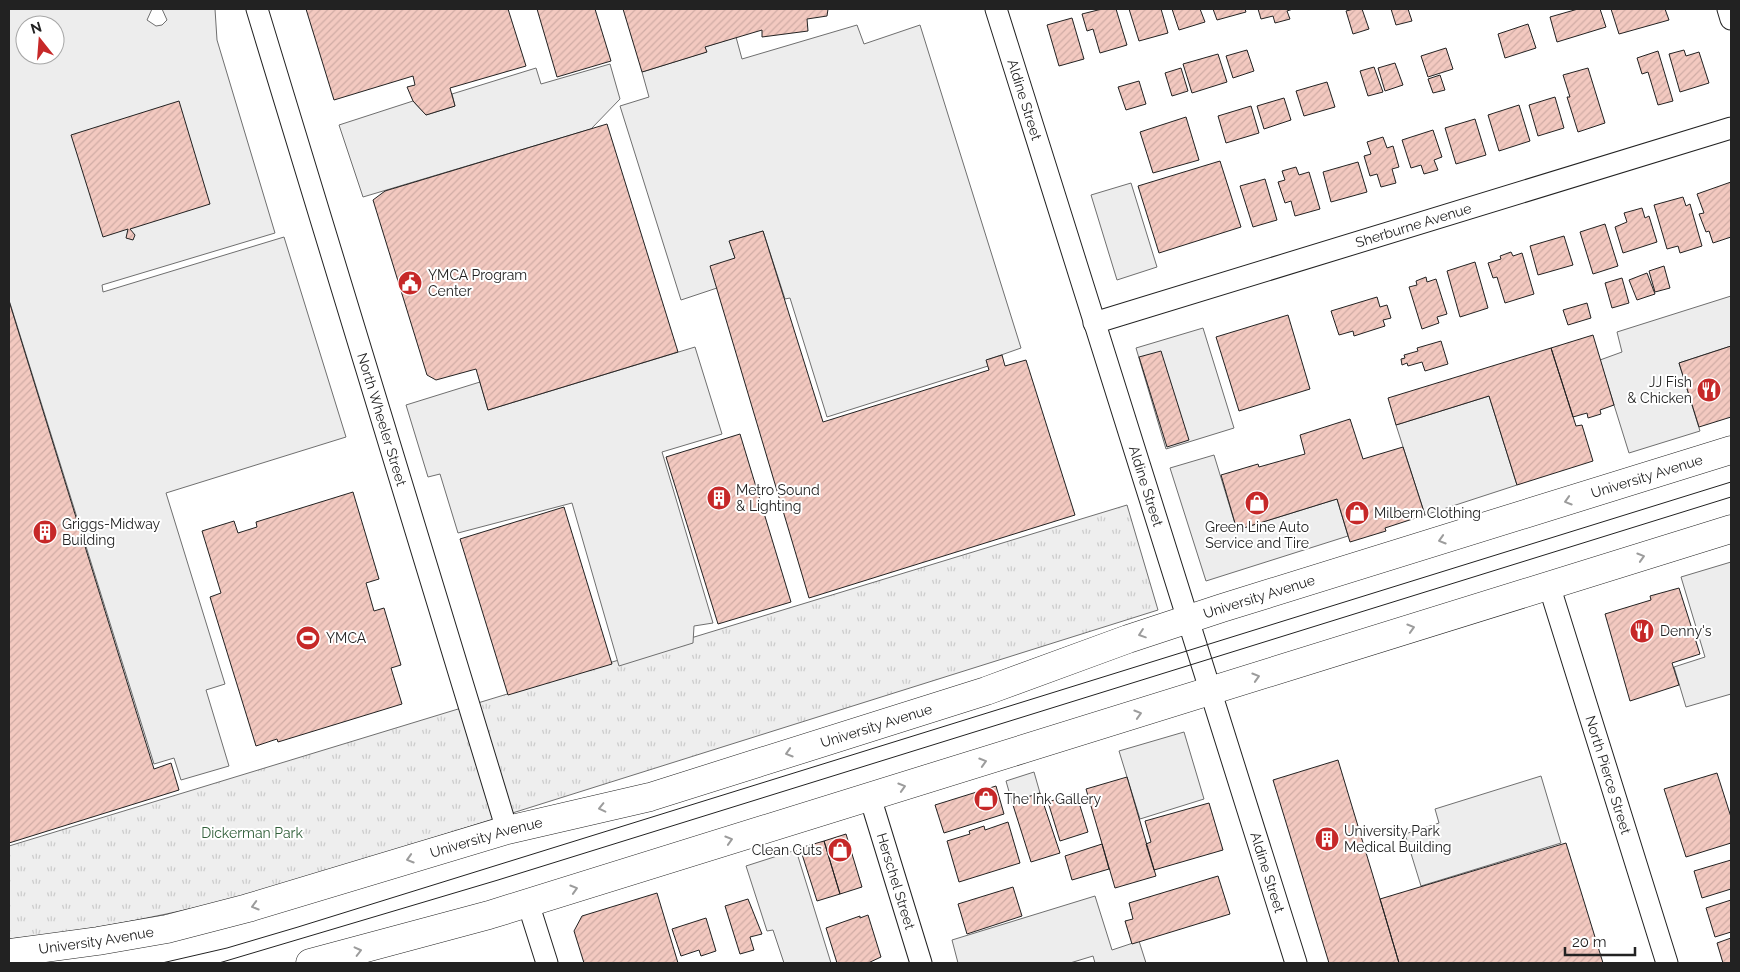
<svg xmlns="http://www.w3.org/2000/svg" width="1740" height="972" viewBox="0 0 1740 972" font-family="Raleway,sans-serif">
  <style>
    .park { fill: url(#park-tufts); stroke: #6f6f6f }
    .parking { fill: #ededed; stroke: #6f6f6f; fill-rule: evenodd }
    .building { fill: url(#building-hatch); stroke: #222 }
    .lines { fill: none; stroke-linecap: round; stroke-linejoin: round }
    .minor-casing { stroke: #222; stroke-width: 23 }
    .secondary-casing { stroke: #222; stroke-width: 29 }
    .minor { stroke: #fff; stroke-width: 21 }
    .secondary { stroke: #fff; stroke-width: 28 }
    .tram { stroke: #222; stroke-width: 1 }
    .oneway { stroke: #9c9c9c }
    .labels { text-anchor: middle; stroke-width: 4; stroke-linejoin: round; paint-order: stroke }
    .street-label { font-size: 14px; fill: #222; stroke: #fff }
    .poi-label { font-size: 14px; fill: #222; stroke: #fff; text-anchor: start }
    .park-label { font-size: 14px; fill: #2f5e38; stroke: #fff }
  </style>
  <defs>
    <pattern id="park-tufts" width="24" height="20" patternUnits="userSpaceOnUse" patternTransform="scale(1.25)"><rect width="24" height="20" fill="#eee"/><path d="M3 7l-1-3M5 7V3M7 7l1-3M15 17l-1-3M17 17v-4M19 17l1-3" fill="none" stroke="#ccc"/></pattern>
    <pattern id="building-hatch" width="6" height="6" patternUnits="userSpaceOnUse" patternTransform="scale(1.25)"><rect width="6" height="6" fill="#f3c9c0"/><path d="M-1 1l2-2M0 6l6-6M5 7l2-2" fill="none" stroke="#d0aca5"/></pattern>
  </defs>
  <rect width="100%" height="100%" fill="#fff"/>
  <!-- park -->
  <path class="park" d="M1127 505 1158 610 258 893C175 913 94 931 9 939V846Z"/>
  <!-- parking -->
  <path class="parking" d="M9 9H152L147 20 156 26 162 25 167 20 162 9H215L217 40 275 233 102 285 103 292 284 237 346 437 166 493 225 684 206 690 229 766 181 780 174 758 154 764 9 300ZM25 25H55V55H25Z
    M857 25 864 44 920 25 1021 348 987 360 988 366 827 417 790 298 785 299 763 231 730 241 735 258 717 288 681 300 620 106 649 97 642 72 706 52 705 47 736 37 742 59Z
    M610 64 620 99 591 129 363 197 339 125 413 101 426 115 455 106 452 94 536 68 541 84Z
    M1131 183 1157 267 1117 280 1091 195Z
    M1731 296V346L1679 363 1700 431 1629 453 1600 360 1622 352 1617 332Z
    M1203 328 1234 428 1166 449 1136 348Z
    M695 347 722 434 662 452 713 623 694 626 693 643 619 666 572 503 458 533 440 474 428 477 406 405 480 382 488 410Z
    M1489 396 1517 485 1425 515 1396 425Z
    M1214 455 1237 530 1337 499 1348 536 1206 581 1170 468Z
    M1731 562V694L1686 707 1674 667 1705 657 1681 577Z
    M1184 732 1204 799 1140 819 1119 751Z
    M1034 772 1040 793 1012 802 1006 781Z
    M1541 776 1561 843 1421 886 1405 834 1439 823 1435 809Z
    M796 850 831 963H784L773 930 767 931 746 866Z
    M1095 896 1112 950 1139 941 1146 963H1095L1093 956 1070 963H958L952 940Z"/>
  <!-- building -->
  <path class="building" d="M306 9H508L526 66 450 88 455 106 426 115 413 101 407 87 415 85 413 76 334 100Z
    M537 9H595L611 61 557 77Z
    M623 9H830H828L827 16 807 19 808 31 762 37V30L705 47 707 52 642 72Z
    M1102 9H1116L1127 45 1100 53 1093 29 1087 31 1082 14Z
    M1129 9H1161L1168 33 1139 41Z
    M1172 9H1200L1205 22 1179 30Z
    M1213 9H1245L1246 12 1217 20Z
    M1258 9H1293L1287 11 1290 19 1275 23 1273 16 1261 19Z
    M1354 9H1362L1369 29 1353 34 1346 11Z
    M1391 9H1408L1412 21 1396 25Z
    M1578 9H1600L1606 27 1557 42 1550 17Z
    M1611 9H1665L1669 20 1619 34Z
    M1072 18 1084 59 1059 66 1047 25Z
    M1528 24 1536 48 1505 58 1498 34Z
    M1446 48 1453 69 1428 77 1421 56Z
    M1247 50 1254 71 1233 78 1226 56Z
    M1684 50 1686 56 1699 52 1709 83 1680 92 1669 54Z
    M1658 51 1673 101 1658 105 1648 72 1642 74 1637 58Z
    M1218 54 1227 82 1192 93 1183 64Z
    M1395 63 1403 85 1385 91 1378 68Z
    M1374 67 1383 92 1368 96 1360 71Z
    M1181 68 1188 91 1172 96 1165 73Z
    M1588 68 1605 123 1578 132 1567 97H1570L1563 75Z
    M1440 75 1445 90 1433 93 1428 79Z
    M1139 81 1146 104 1126 110 1118 87Z
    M1327 82 1335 107 1304 116 1296 91Z
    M1555 97 1564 128 1538 136 1529 105Z
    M1284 98 1291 120 1264 129 1257 106Z
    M179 101 210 204 130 229 135 235 133 240 126 238 128 229 103 237 71 135Z
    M1519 105 1530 141 1499 151 1488 115Z
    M1251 106 1259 133 1226 143 1218 116Z
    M1186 117 1199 160 1153 173 1140 132Z
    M1475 119 1486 155 1456 164 1445 128Z
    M607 124 678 352 488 410 476 369 436 380 427 375 373 200 385 191Z
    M1433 130 1442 157 1434 160 1438 170 1424 174 1421 165 1411 168 1402 140Z
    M1383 137 1387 148 1393 146 1399 167 1392 169 1396 183 1381 187 1377 174 1370 176 1364 156 1371 154 1367 142Z
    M1220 161 1241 227 1159 253 1138 186Z
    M1358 162 1367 192 1331 202 1323 172Z
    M1296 167 1299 175 1309 172 1320 209 1295 216 1291 201 1285 203 1278 182 1285 180 1282 171Z
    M1265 179 1277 220 1253 227 1240 186Z
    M1731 182V237L1713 243 1709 231 1706 232 1699 214 1704 213 1697 194Z
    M1683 197 1686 206 1690 204 1702 246 1680 253 1678 246 1667 249 1654 205Z
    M1642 208 1645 218 1649 216 1657 242 1623 253 1615 227 1627 222 1624 213Z
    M1605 224 1618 266 1593 274 1580 232Z
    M763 231 823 422 989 370 986 360 1002 355 1005 366 1026 360 1075 515 809 598 710 266 735 258 729 241Z
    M1564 236 1573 265 1538 275 1530 246Z
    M1511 252 1513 256 1522 253 1534 294 1505 303 1497 277 1493 278 1488 263 1501 259 1500 256Z
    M1475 262 1488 308 1460 317 1447 271Z
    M1664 266 1670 288 1655 292 1649 271Z
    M1647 273 1655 294 1637 300 1629 280Z
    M1426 277 1427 282 1436 279 1447 314 1437 317 1439 323 1422 329 1409 287 1417 285 1416 281Z
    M1622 278 1629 303 1612 308 1605 283Z
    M1377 297 1380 307 1387 305 1391 318 1383 320 1385 326 1354 336 1353 331 1339 335 1331 311Z
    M9 301 154 769 171 763 179 790 9 843Z
    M1587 303 1591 318 1568 325 1563 310Z
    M1288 315 1310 389 1239 411 1216 337Z
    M1593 335 1614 405 1600 410 1601 414 1588 418 1587 413 1573 417 1551 348Z
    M1441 341 1448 364 1425 371 1422 362 1408 366 1407 363 1402 365 1401 359 1405 358 1404 355 1418 351 1417 348Z
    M1731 346V417L1699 427 1679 363Z
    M1551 348 1576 426 1582 425 1593 461 1517 485 1489 396 1396 425 1388 398Z
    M1161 351 1189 440 1167 447 1139 357Z
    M1350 419 1363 459 1403 447 1425 515 1385 528 1386 531 1350 542 1337 499 1237 530 1221 475 1258 464 1259 467 1305 454 1300 435Z
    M740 434 791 602 718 624 666 457Z
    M353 492 379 579 366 583 374 611 384 608 401 665 391 668 402 704 278 742 277 739 256 746 210 597 221 593 202 531 234 521 238 533 257 527 256 522Z
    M564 507 612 664 508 695 460 539Z
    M1679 588 1700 654 1672 663 1679 685 1630 701 1605 614 1651 600 1650 596Z
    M1338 760 1380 899 1399 963H1329L1273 780Z
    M1717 773 1731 817V843L1686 857 1664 789Z
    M1127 777 1156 876 1115 888 1086 789Z
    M996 786 1004 814 944 833 935 805Z
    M1040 793 1060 853 1031 862 1012 802Z
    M1076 793 1088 832 1060 841 1048 802Z
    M1209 803 1223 850 1154 870 1146 844 1151 842 1145 821Z
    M1008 822 1020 863 959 882 947 841 970 834 969 831 984 826 985 830Z
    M846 834 862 887 840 894 824 841Z
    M824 841 840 894 817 901 800 848Z
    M1566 843 1603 963H1399L1380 899Z
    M1102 844 1109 869 1072 880 1065 856Z
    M1731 860V889L1702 898 1694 871Z
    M1218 876 1230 914 1132 944 1125 921 1133 919 1129 903Z
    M1013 887 1022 916 967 934 958 904Z
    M657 893 678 963H584L574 931 582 916Z
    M748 899 762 934 750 937 754 950 740 954 725 906Z
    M1731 900V932L1715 937 1706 908Z
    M868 915 881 957 868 963H837L826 928 860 916V918Z
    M706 918 716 951 701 956 699 950 681 956 672 929Z
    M1731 938V963H1723L1717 943Z"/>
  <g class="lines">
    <defs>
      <g id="minor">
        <path id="s1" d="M257 9 507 830"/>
        <path id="s2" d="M996 9 1296 963"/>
        <path d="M1728 9 1731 19"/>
        <path id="s3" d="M1094 323 1731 128"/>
        <path id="s4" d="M1549 585 1667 963"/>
        <path id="s5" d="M870 797 921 963"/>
        <path d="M528 903 547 963"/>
      </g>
      <g id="secondary">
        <path id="s6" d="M9 953 98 941 167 929 248 908 507 830 650 797 986 691 1128 639 1222 608 1731 450"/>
        <path d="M310 963 489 915 1731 529"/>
      </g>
    </defs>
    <!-- minor casing -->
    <use href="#minor" class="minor-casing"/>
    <!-- secondary casing -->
    <use href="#secondary" class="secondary-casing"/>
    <!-- minor -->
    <use href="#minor" class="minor"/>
    <!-- secondary -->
    <use href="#secondary" class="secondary"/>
    <!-- tram -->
    <path class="tram" d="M162 963 227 948 298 927 1731 482
      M219 963 498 880 1731 497"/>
  </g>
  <!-- one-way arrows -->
  <defs><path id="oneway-chevron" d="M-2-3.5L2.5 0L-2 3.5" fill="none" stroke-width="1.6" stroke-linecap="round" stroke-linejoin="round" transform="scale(1.25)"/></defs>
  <g class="oneway">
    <use href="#oneway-chevron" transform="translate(1568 501) rotate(163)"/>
    <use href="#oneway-chevron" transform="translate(1442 540) rotate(163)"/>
    <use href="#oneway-chevron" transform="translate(1641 557) rotate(-17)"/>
    <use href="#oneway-chevron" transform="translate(1411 628) rotate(-17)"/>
    <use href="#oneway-chevron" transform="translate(1142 634) rotate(161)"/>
    <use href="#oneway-chevron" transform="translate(1256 677) rotate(-17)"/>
    <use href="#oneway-chevron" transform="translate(1138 714) rotate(-17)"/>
    <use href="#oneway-chevron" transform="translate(789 753) rotate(163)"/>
    <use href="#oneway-chevron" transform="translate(983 762) rotate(-17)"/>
    <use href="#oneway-chevron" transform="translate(902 787) rotate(-17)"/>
    <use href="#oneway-chevron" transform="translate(602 808) rotate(167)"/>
    <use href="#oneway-chevron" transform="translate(729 840) rotate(-17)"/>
    <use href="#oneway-chevron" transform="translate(410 859) rotate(163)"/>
    <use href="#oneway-chevron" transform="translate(574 889) rotate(-17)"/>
    <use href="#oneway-chevron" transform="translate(255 906) rotate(164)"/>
    <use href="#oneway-chevron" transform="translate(358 951) rotate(-14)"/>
  </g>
  <!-- icons -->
  <defs>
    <symbol id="civic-disc" viewBox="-11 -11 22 22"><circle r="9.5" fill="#c62828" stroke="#fff"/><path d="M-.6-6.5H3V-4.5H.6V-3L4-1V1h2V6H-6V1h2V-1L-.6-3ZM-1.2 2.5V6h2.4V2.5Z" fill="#fff"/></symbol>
    <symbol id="restaurant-disc" viewBox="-11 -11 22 22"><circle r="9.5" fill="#c62828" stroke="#fff"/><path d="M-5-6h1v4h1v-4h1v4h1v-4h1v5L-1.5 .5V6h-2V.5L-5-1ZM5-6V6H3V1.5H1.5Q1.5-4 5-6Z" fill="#fff"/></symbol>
    <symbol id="building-disc" viewBox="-11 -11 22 22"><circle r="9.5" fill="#c62828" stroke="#fff"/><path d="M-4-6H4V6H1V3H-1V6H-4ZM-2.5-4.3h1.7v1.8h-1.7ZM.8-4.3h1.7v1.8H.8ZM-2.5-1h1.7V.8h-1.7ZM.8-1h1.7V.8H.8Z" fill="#fff"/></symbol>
    <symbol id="shop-disc" viewBox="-11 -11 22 22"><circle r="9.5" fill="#c62828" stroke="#fff"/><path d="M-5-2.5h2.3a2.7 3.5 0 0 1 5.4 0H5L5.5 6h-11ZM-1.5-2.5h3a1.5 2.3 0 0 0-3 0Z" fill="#fff"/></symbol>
    <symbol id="stadium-disc" viewBox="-11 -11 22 22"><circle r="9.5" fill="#c62828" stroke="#fff"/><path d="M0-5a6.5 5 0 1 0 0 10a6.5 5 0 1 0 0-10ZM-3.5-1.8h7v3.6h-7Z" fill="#fff"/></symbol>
  </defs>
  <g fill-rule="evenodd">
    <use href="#civic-disc" x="396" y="269" width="28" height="28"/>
    <use href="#restaurant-disc" x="1695" y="376" width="28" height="28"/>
    <use href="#building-disc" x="705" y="484" width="28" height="28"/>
    <use href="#shop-disc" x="1243" y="489" width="28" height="28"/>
    <use href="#shop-disc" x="1343" y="499" width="28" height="28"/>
    <use href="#building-disc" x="31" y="518" width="28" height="28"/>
    <use href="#restaurant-disc" x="1628" y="617" width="28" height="28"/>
    <use href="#stadium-disc" x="294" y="624" width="28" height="28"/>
    <use href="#shop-disc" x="972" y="785" width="28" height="28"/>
    <use href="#building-disc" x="1313" y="825" width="28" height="28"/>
    <use href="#shop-disc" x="826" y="836" width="28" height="28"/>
  </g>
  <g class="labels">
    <!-- street labels -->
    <g class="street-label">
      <text dy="5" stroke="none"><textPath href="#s2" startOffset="95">Aldine Street</textPath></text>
      <text dy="5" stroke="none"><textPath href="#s3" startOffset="334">Sherburne Avenue</textPath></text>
      <text dy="5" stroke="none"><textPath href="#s1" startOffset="429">North Wheeler Street</textPath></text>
      <text dy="5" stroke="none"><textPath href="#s6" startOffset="1708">University Avenue</textPath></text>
      <text dy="5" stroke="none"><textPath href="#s2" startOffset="500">Aldine Street</textPath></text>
      <text dy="5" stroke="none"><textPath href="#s6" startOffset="1302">University Avenue</textPath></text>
      <text dy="5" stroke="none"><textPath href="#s6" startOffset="898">University Avenue</textPath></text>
      <text dy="5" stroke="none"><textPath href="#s4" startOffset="199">North Pierce Street</textPath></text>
      <text dy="5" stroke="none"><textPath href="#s6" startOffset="492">University Avenue</textPath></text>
      <text dy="5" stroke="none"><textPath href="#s2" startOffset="905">Aldine Street</textPath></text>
      <text dy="5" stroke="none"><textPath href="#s5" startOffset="88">Herschel Street</textPath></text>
      <text dy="5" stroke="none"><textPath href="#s6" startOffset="88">University Avenue</textPath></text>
    </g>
    <!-- poi labels -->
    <g class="poi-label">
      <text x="428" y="280">YMCA Program<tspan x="428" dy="16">Center</tspan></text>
      <text x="1692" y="387" text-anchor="end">JJ Fish<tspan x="1692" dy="16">&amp; Chicken</tspan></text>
      <text x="736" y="495">Metro Sound<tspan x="736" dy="16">&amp; Lighting</tspan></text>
      <text x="1374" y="518">Milbern Clothing</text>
      <text x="62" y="529">Griggs-Midway<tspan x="62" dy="16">Building</tspan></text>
      <text x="1257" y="532" text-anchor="middle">Green Line Auto<tspan x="1257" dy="16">Service and Tire</tspan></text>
      <text x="1660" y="636">Denny's</text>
      <text x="326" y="643">YMCA</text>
      <text x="1004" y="804">The Ink Gallery</text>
      <text x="1344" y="836">University Park<tspan x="1344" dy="16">Medical Building</tspan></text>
      <text x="822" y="855" text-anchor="end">Clean Cuts</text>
    </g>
    <!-- park labels -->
    <g class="park-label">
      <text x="252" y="838">Dickerman Park</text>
    </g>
  </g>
  <!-- border -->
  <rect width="1740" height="972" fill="none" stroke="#222222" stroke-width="20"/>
  <!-- north arrow -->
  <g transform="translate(40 40) rotate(343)"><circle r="24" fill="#ffffff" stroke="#a7a7a7"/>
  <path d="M0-4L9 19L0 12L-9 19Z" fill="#c62828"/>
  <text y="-8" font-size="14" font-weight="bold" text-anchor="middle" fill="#222222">N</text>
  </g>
  <!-- scale -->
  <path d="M1565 947v8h70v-8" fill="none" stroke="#222222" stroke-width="2.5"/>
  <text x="1572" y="947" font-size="15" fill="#222222" stroke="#ffffff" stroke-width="4" paint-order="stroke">20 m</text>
</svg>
